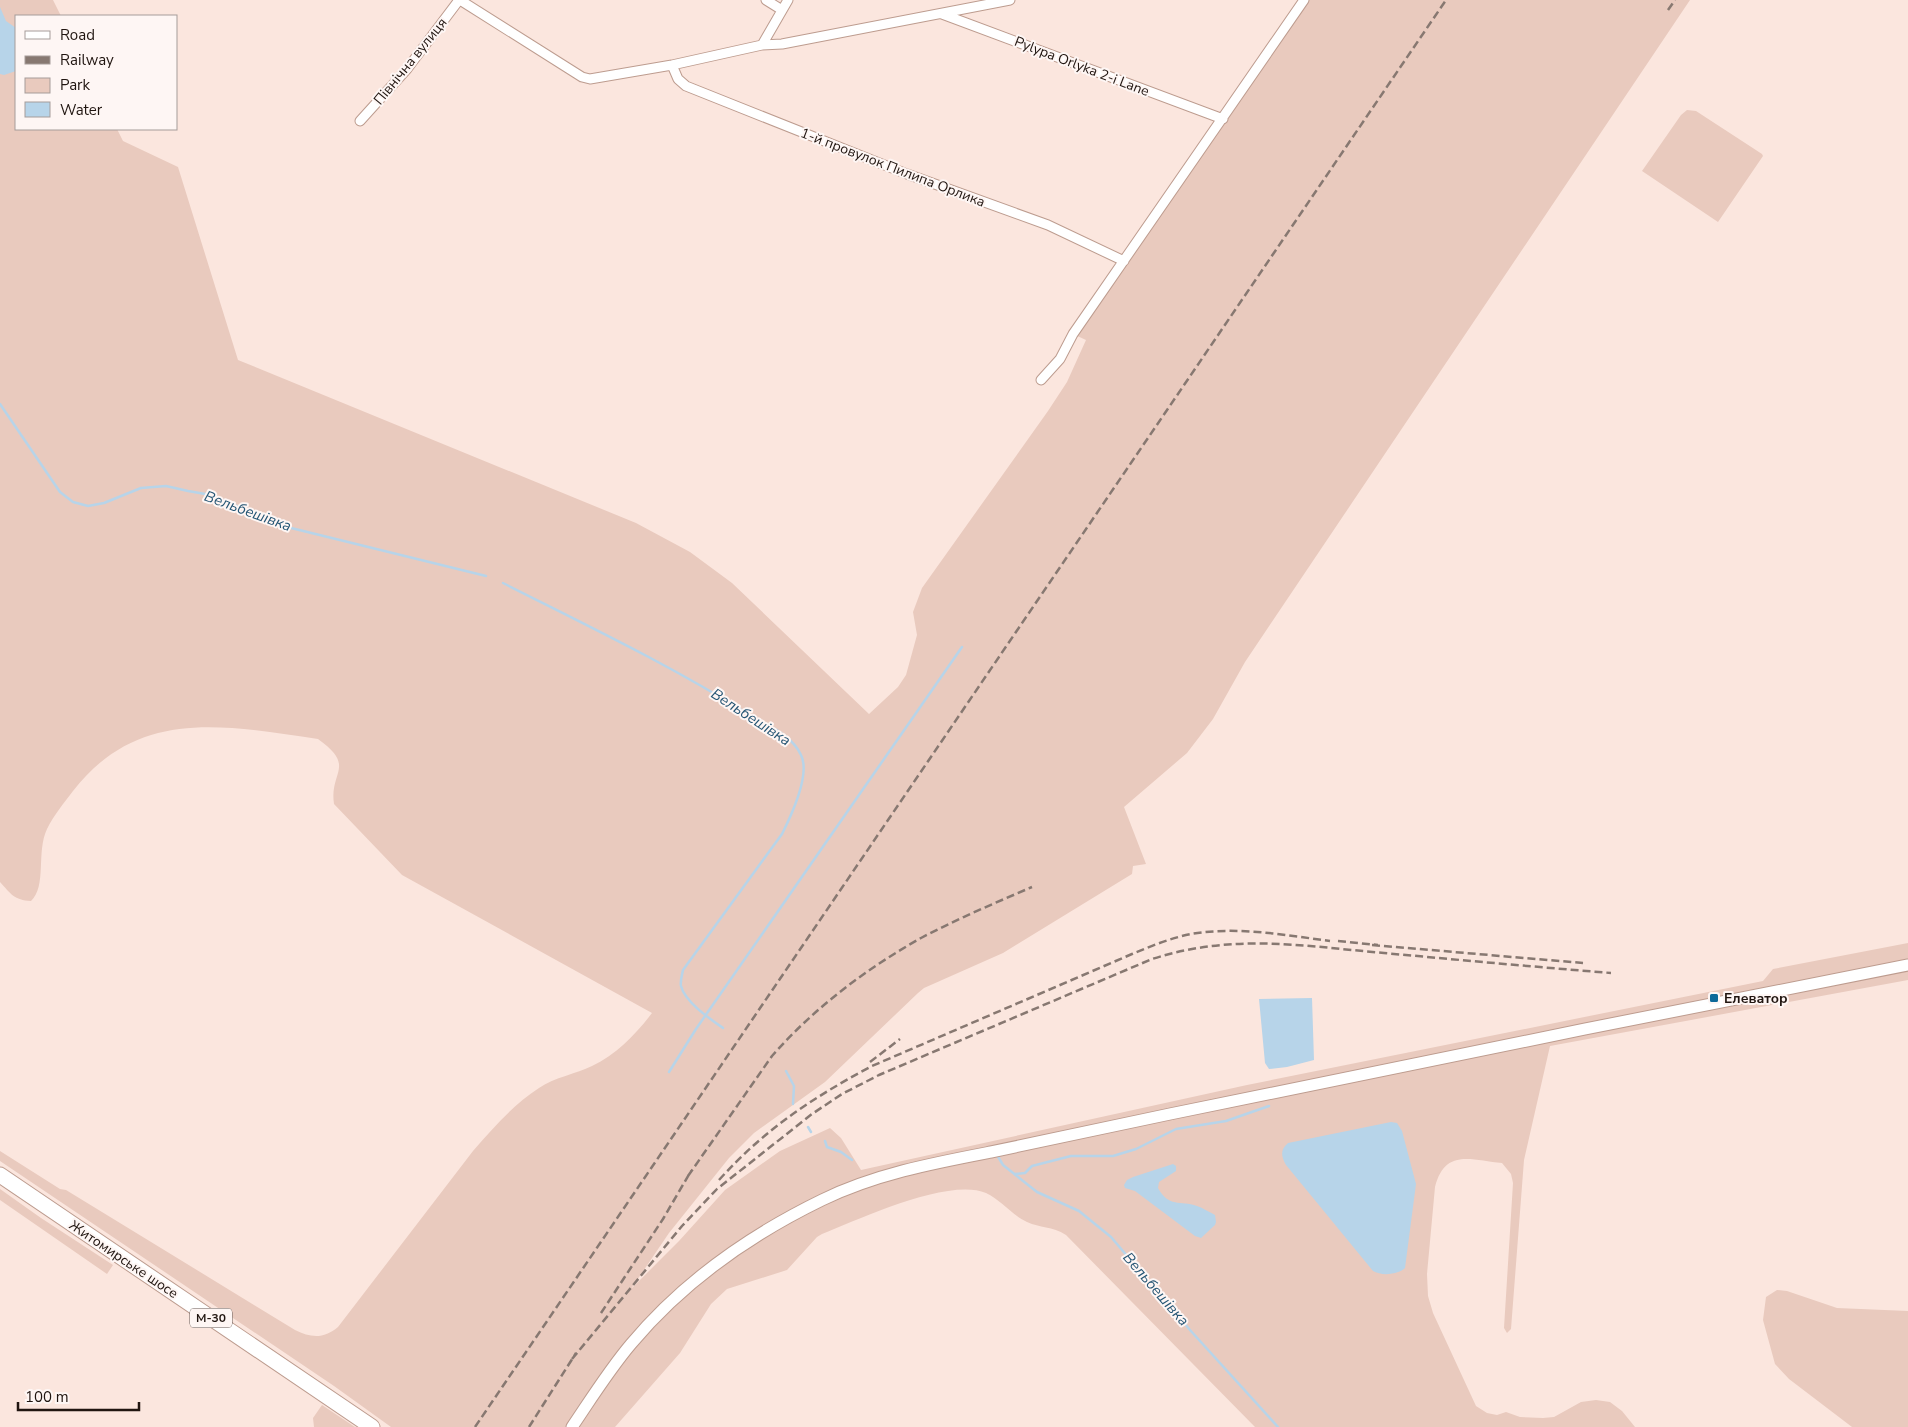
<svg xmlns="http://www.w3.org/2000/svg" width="1908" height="1427" viewBox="0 0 1908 1427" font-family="'Nunito Sans',sans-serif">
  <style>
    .green { fill: #e9cabe }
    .water { fill: #b7d4e9 }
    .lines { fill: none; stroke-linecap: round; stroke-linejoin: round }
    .stream { stroke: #b7d4e9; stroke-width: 2.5 }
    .street-casing { stroke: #bd9c8f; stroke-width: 11 }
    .secondary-casing { stroke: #bd9c8f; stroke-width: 13 }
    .highway-casing { stroke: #bd9c8f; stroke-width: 17 }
    .street { stroke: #fff; stroke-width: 9 }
    .secondary { stroke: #fff; stroke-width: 11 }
    .highway { stroke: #fff; stroke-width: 15 }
    .rail { stroke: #877871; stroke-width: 2.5; stroke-dasharray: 8 4; stroke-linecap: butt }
    .poi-dot { fill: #0d6999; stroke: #fef6f4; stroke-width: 2 }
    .labels { text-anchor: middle; stroke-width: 4; stroke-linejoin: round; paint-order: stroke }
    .shield { fill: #fef6f4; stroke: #635854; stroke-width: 1 }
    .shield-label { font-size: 12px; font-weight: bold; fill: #201510 }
    .street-label { font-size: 14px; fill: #201510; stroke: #fef6f4 }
    .poi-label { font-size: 14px; font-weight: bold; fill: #201510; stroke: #fef6f4; text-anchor: start }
    .water-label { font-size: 15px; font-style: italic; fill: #255574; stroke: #fef6f4 }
  </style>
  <rect width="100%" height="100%" fill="#fbe6de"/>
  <!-- green -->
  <path class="green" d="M0 0H53L61 16H16V129H117L123 141 178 167 238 360 636 523 690 552 732 583 869 714 898 687 906 675 917 635 913 612 922 588 1048 411 1067 382 1086 340 1073 334 1304 0H1690L1245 662 1213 719 1187 753 1124 807 1146 864 1133 866 1132 874 1003 953 924 988 918 993 825 1082 754 1133 729 1158 669 1233 631 1289 679 1241 725 1190 780 1151 830 1128 841 1138 861 1170 1247 1085 1763 981 1773 969 1908 943V980L1550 1046 1524 1160 1511 1329 1507 1333 1504 1328 1513 1183 1511 1174 1502 1163C1471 1160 1445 1148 1435 1187L1427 1274 1428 1296 1433 1313 1476 1406 1487 1413 1497 1415 1506 1412 1520 1417 1543 1418 1554 1417 1581 1402 1596 1400 1610 1402 1622 1411 1635 1427H1255L1066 1235C1052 1226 1040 1228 1027 1222 1012 1215 1001 1200 986 1193 949 1177 859 1219 822 1234L817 1237 787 1270 727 1289 711 1304 680 1353 615 1427H391L334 1386 0 1161V1151L60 1189 66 1190 295 1330C311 1338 324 1339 338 1327L473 1151C493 1128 513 1105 539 1088 555 1077 576 1074 592 1066 617 1054 636 1034 652 1013L402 875 334 804C329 771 357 767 318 739 226 726 139 706 73 791 64 803 54 815 47 829 36 852 47 886 31 901 14 900 11 894 0 882Z
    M1687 110 1696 111 1762 154 1763 156 1718 222 1642 171 1681 115Z
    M0 1189 41 1218 113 1265 107 1274 0 1200Z
    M1777 1290 1787 1291 1837 1308 1908 1311V1427H1852L1789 1379 1775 1364 1763 1320 1766 1297Z
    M322 1405 355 1427H314L313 1418Z"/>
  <!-- water -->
  <path class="water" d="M0 7 6 21 16 28V71L4 75 0 74Z
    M1312 998 1314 1060 1287 1067 1269 1069 1265 1063 1259 999Z
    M1391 1122 1397 1123 1402 1131 1416 1184 1405 1268C1398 1275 1381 1276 1373 1271L1286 1165C1281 1156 1280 1150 1288 1143Z
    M1173 1164 1176 1166V1171L1159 1182 1158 1188C1169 1208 1180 1200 1197 1206 1203 1208 1209 1212 1215 1215L1216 1222 1215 1225 1201 1238 1195 1236 1135 1191 1125 1188 1124 1185 1127 1180 1133 1177Z"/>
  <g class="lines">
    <!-- stream -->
    <path class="stream" d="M0 404 60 492 73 502 88 506 104 503 141 488 166 486 188 491 211 495 283 526 486 576
      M503 583C586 625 670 665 748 714 767 725 792 735 801 755 811 775 791 816 782 834L683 970C682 975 680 981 681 986 685 1002 710 1019 723 1028
      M786 1071 794 1086 793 1104
      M669 1072 696 1029 962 647
      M808 1127 811 1132
      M825 1141 827 1147 841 1152 852 1160
      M997 1155 1003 1165 1037 1192 1079 1211 1111 1237 1190 1330 1278 1427
      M1015 1174 1025 1173 1032 1166 1071 1156H1113L1136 1149 1176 1129 1226 1121 1269 1106"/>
    <defs>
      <path id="street" d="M460 0 582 77 590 79 672 65 762 45 782 44 1010 0
        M766 0 782 10
        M942 14 1223 119
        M762 45 788 0
        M672 65 678 79 686 86 907 174 1048 225 1124 261
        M360 121 407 69 459 0
        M1041 380 1060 359 1073 334 1304 0"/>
      <path id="secondary" d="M572 1427C591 1399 609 1370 631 1344 683 1282 750 1235 822 1200 875 1174 934 1163 991 1152 1050 1139 1110 1127 1170 1114 1415 1063 1662 1013 1908 965"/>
      <path id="highway" d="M0 1175 372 1427"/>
    </defs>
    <!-- street casing -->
    <use href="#street" class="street-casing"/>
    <!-- secondary casing -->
    <use href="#secondary" class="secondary-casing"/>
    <!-- highway casing -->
    <use href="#highway" class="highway-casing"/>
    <!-- street -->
    <use href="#street" class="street"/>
    <!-- secondary -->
    <use href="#secondary" class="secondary"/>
    <!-- highway -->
    <use href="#highway" class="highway"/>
    <!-- rail -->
    <path class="rail" d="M1668 10 1675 0
      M1338 941 1378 945
      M1372 945 1583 963
      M870 1062 900 1039
      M688 1176 772 1056C814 1008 866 969 921 938 957 919 995 903 1032 887
      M719 1180C765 1129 812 1098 872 1066L1132 954C1151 946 1171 938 1191 934 1238 926 1284 935 1330 941
      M601 1313 663 1219 691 1171
      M572 1359 682 1226 717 1189 812 1114 842 1094 879 1075 1152 959C1234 933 1302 946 1384 953 1460 960 1536 967 1611 973
      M475 1427 1446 0
      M529 1427 576 1353"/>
  </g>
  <!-- markers -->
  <rect class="poi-dot" x="1709" y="993" width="10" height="10" rx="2.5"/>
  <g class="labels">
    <!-- shield labels -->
    <rect class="shield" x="190" y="1308.5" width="42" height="19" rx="4"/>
    <g class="shield-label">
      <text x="211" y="1322">М-30</text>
    </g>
    <!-- street labels -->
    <g class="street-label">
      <text transform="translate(410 61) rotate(-51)" y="5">Північна вулиця</text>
      <text transform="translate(1082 66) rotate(21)" y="5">Pylypa Orlyka 2-i Lane</text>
      <text transform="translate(893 167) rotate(21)" y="5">1-й провулок Пилипа Орлика</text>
      <text transform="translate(124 1259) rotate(34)" y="5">Житомирське шосе</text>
    </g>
    <!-- poi labels -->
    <g class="poi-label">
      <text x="1724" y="1003">Елеватор</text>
    </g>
    <!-- water labels -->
    <g class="water-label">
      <text transform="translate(248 511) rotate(20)" y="5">Вельбешівка</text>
      <text transform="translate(751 717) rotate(33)" y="5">Вельбешівка</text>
      <text transform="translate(1156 1289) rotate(49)" y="5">Вельбешівка</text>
    </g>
  </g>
  <!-- legend -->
  <rect x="15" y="15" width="162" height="115" fill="#fef6f4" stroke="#a59c99"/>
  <rect x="25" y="31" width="25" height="8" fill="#ffffff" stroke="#a59c99"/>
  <text x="60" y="40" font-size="15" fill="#201510">Road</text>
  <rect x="25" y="56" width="25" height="8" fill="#877871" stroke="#a59c99"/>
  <text x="60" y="65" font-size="15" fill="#201510">Railway</text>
  <rect x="25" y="78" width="25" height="15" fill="#e9cabe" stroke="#a59c99"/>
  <text x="60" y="90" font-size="15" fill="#201510">Park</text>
  <rect x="25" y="102" width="25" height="15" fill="#b7d4e9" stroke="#a59c99"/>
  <text x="60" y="115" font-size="15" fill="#201510">Water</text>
  <!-- scale -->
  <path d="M18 1402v8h121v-8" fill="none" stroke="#201510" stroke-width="2.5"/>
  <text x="25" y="1402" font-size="15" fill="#201510" stroke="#fef6f4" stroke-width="4" paint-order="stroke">100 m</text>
</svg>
